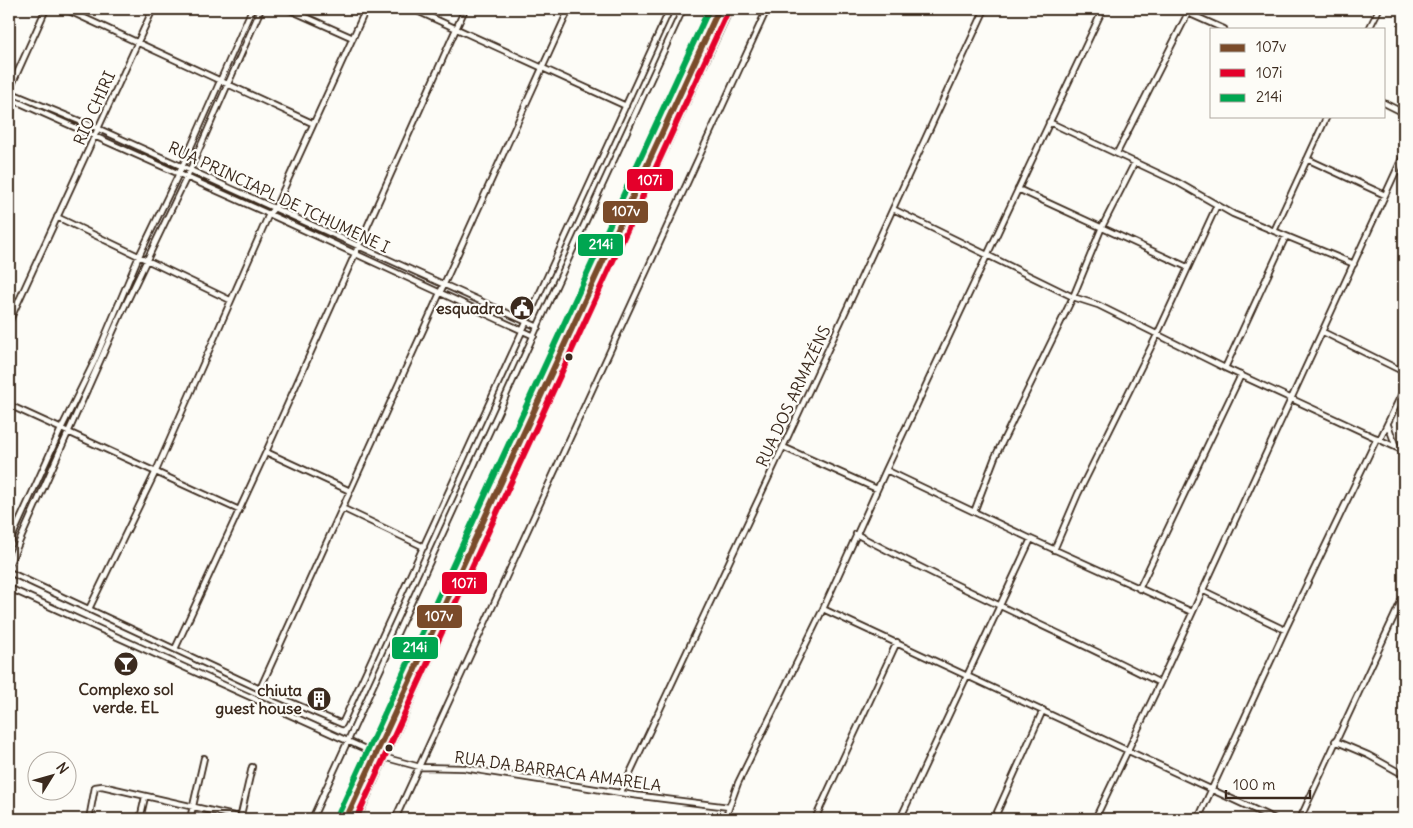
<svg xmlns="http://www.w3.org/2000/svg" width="1413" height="828" viewBox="0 0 1413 828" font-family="Delius,sans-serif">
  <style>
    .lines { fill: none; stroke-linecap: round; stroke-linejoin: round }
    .street-casing { stroke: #3b2a1e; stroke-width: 8 }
    .highway-casing { stroke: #3b2a1e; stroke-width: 12 }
    .street { stroke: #fdfcf7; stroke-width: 4.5 }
    .highway { stroke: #fdfcf7; stroke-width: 9 }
    .bus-1-casing { stroke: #fdfcf7; stroke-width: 10 }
    .bus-2-casing { stroke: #fdfcf7; stroke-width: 10 }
    .bus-3-casing { stroke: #fdfcf7; stroke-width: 10 }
    .bus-1 { stroke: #7a4b2a; stroke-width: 6 }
    .bus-2 { stroke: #e4002b; stroke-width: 6 }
    .bus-3 { stroke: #00a651; stroke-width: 6 }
    .bus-dot { fill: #3b2a1e; stroke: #fdfcf7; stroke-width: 2 }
    .labels { text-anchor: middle; stroke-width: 4.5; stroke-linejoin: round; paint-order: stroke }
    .street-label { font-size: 16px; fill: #3b2a1e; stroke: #fdfcf7 }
    .poi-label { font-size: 16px; font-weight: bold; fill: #3b2a1e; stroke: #fdfcf7; text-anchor: end }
    .line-badge { stroke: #fdfcf7; stroke-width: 2 }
    .badge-label { font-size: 14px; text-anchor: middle; font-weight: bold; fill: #fff }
  </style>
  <rect width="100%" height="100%" fill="#fdfcf7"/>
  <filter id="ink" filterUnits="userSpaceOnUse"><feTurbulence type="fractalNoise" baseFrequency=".02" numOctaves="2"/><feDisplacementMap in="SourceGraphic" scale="10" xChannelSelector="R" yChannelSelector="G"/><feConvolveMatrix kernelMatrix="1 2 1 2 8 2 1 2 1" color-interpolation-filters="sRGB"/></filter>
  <g filter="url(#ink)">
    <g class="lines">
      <defs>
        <path id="street" d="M65 9 312 123
          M288 9 353 38
          M413 9 626 106
          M1179 9 1224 29
          M1369 29 1379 9
          M9 91 46 9
          M9 92 99 129 538 327
          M9 98 269 214 534 336
          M1384 103 1404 113
          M1049 122 1177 182 1233 214 1354 264
          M1117 153 1188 13
          M1307 159 1385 195
          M1018 189 1187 267
          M893 209 1073 297 1098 305 1225 368 1404 451
          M57 217 230 300
          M1274 231 1327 116
          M9 322 153 9
          M1323 332 1404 372
          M1225 368 1286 236
          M9 405 239 510
          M1388 425 1396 447
          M1380 439 1404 389
          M783 447 877 489
          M266 452 350 491
          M886 470 1031 539 1192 612
          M342 508 424 547
          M974 512 995 457 1073 297 1102 227 1135 162
          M856 534C956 588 1060 632 1160 683
          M9 544 61 429 94 362 139 256 182 167 252 9
          M1054 550 1078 494 1157 335 1217 205
          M9 565 120 316 190 170 261 9
          M9 572 260 689 342 724 670 9
          M9 588 383 757 420 767 464 768 633 795 729 807
          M1139 589 1241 375
          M1202 590 1285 630
          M89 609 156 471 269 214 276 206 366 9
          M823 609 1275 819
          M175 649 266 452 465 9
          M260 689 569 9
          M1335 741 1368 755 1404 775
          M368 750 396 696 712 9
          M621 792 783 447 985 9
          M89 819 95 787 102 786 247 819
          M140 819 145 797
          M190 819 204 758
          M240 819 252 767
          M312 819 683 9
          M395 819 767 9
          M725 819 738 783 823 609 886 470 1103 9
          M815 819 897 642
          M900 819 1031 539
          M994 819 1043 710
          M1095 819 1160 683 1404 154
          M1198 819 1285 630 1377 438
          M1300 819 1404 595"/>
        <path id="highway" d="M585 317 728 9
          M346 819 719 9
          M355 819 553 386"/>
      </defs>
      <!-- street casing -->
      <use href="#street" class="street-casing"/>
      <!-- highway casing -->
      <use href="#highway" class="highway-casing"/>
      <!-- street -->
      <use href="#street" class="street"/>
      <!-- highway -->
      <use href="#highway" class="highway"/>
      <defs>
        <path id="bus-1" d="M346 819 719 9"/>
        <path id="bus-2" d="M356 819 727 13"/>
        <path id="bus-3" d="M338 815 709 9"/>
      </defs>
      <!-- bus-1 casing -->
      <use href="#bus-1" class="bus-1-casing"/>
      <!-- bus-2 casing -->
      <use href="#bus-2" class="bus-2-casing"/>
      <!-- bus-3 casing -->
      <use href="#bus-3" class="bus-3-casing"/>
      <!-- bus-1 -->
      <use href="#bus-1" class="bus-1"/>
      <!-- bus-2 -->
      <use href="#bus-2" class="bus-2"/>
      <!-- bus-3 -->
      <use href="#bus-3" class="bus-3"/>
    </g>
  </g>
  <!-- icons -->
  <defs>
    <symbol id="civic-disc" viewBox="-11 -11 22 22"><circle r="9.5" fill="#3b2a1e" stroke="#fdfcf7"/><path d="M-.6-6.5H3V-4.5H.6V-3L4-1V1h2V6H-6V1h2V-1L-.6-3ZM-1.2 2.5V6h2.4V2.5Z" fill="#fff"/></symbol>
    <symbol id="bar-disc" viewBox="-11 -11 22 22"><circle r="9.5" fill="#3b2a1e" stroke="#fdfcf7"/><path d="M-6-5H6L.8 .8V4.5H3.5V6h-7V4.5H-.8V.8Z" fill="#fff"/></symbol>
    <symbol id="building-disc" viewBox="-11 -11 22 22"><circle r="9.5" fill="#3b2a1e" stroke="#fdfcf7"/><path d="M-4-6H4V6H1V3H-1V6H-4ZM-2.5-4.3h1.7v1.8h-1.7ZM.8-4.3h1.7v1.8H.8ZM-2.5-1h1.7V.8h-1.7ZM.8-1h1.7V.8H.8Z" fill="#fff"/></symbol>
  </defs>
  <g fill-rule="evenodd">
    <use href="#civic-disc" x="508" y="294" width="28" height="28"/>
    <use href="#bar-disc" x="112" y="650" width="28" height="28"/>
    <use href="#building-disc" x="305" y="685" width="28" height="28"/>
  </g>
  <!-- markers -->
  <g class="bus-dot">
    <circle cx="569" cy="357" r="4.5"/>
    <circle cx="389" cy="748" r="4.5"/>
  </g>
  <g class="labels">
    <!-- street labels -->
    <g class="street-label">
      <text transform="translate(94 108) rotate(-66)" y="6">RIO CHIRI</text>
      <text transform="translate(279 197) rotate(25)" y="6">RUA PRINCIAPL DE TCHUMENE I</text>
      <text transform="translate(793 396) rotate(-65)" y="6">RUA DOS ARMAZÉNS</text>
      <text transform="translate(558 771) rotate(8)" y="6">RUA DA BARRACA AMARELA</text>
    </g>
    <!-- poi labels -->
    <g class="poi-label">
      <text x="504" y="314">esquadra</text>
      <text x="126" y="695" text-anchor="middle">Complexo sol<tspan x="126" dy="18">verde. EL</tspan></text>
      <text x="302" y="696">chiuta<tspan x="302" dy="18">guest house</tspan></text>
    </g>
  </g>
  <g class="line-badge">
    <rect x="626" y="168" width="48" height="24" rx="5" fill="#e4002b"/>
    <rect x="602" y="200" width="47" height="24" rx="5" fill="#7a4b2a"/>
    <rect x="577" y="233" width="47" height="24" rx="5" fill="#00a651"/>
    <rect x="441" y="571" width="47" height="24" rx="5" fill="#e4002b"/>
    <rect x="416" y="604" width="47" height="25" rx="5" fill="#7a4b2a"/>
    <rect x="391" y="636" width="48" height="24" rx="5" fill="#00a651"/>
  </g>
  <g class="badge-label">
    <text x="650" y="185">107i</text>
    <text x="626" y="216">107v</text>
    <text x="601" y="249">214i</text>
    <text x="464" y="588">107i</text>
    <text x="439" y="621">107v</text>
    <text x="415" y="652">214i</text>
  </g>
  <!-- margin -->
  <rect width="1413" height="828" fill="none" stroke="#fdfcf7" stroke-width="30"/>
  <rect x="15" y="15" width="1383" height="798" fill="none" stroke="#3b2a1e" stroke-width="2" filter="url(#ink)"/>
  <!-- legend -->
  <rect x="1210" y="28" width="175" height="90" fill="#fdfcf7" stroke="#afa8a0"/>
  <rect x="1220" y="44" width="25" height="8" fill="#7a4b2a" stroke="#afa8a0"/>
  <text x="1256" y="52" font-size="15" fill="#3b2a1e">107v</text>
  <rect x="1220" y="69" width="25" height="8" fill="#e4002b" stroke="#afa8a0"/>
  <text x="1256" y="78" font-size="15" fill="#3b2a1e">107i</text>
  <rect x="1220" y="94" width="25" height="8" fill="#00a651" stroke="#afa8a0"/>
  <text x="1256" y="102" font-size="15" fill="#3b2a1e">214i</text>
  <!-- north arrow -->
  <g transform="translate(52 776) rotate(53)"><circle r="24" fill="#fdfcf7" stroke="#afa8a0"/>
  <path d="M0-4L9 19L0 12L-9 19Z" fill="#3b2a1e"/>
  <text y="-8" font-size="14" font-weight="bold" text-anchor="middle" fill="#3b2a1e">N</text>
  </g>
  <!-- scale -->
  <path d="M1226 790v8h84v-8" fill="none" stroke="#3b2a1e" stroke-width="2.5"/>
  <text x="1233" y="790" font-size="15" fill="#3b2a1e" stroke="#fdfcf7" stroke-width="4" paint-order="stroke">100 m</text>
</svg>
